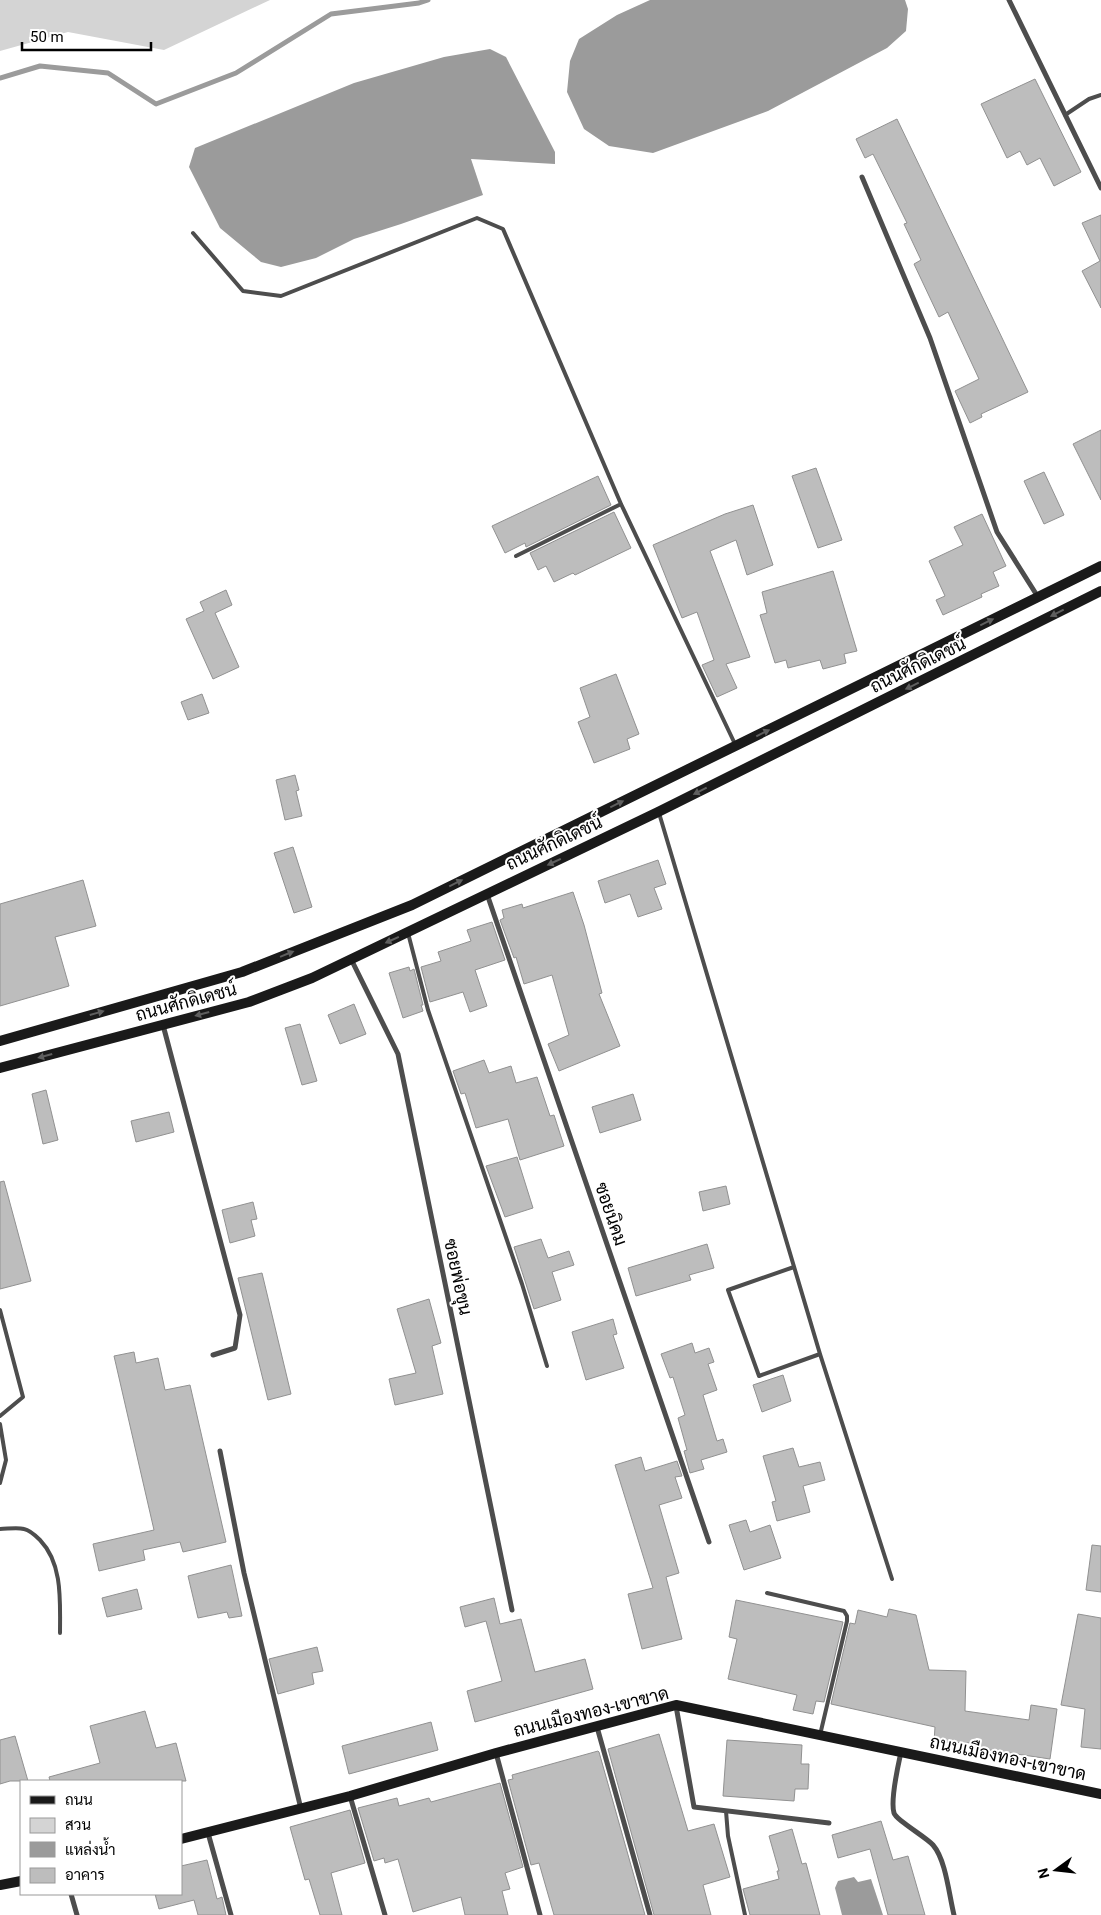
<svg xmlns="http://www.w3.org/2000/svg" width="1101" height="1915" viewBox="0 0 1101 1915" font-family="Roboto,Sarabun,sans-serif">
  <style>
    .green { fill: #d4d4d4 }
    .water { fill: #9b9b9b }
    .lines { fill: none; stroke-linecap: round; stroke-linejoin: round }
    .stream { stroke: #9b9b9b; stroke-width: 5 }
    .building { fill: #bdbdbd; stroke: #919191 }
    .lane { stroke: #4d4d4d; stroke-width: 4 }
    .street { stroke: #4d4d4d; stroke-width: 5 }
    .secondary { stroke: #1a1a1a; stroke-width: 10 }
    .oneway { fill: #5f5f5f }
    .labels { text-anchor: middle; stroke-width: 4; stroke-linejoin: round; paint-order: stroke }
    .street-label { font-size: 18px; fill: #000; stroke: #fff }
  </style>
  <rect width="100%" height="100%" fill="#fff"/>
  <!-- green -->
  <path class="green" d="M0 0H270L164 50 68 32 0 51Z"/>
  <!-- water -->
  <path class="water" d="M650 0H905L908 9 906 31 887 48 768 111 653 153 609 146 584 129 567 92 570 61 579 39 617 15Z
    M490 49 506 57 555 152V164L471 159 483 195 401 224 354 239 316 258 281 267 261 262 220 228 189 167 195 148 354 83 444 57Z
    M854 1877 858 1882 871 1879 883 1915H842L835 1888 838 1881Z"/>
  <g class="lines">
    <!-- stream -->
    <path class="stream" d="M0 78 40 66 108 73 156 104 236 73 331 14 419 3 428 0"/>
  </g>
  <!-- building -->
  <path class="building" d="M1035 79 1081 172 1054 186 1040 158 1027 165 1020 151 1007 158 981 104Z
    M897 119 1028 392 981 414 982 417 970 423 955 391 979 379 948 312 939 317 914 264 921 260 904 224 907 223 873 154 865 158 856 139Z
    M1101 215V308L1082 271 1100 261 1082 223Z
    M1101 430V500L1073 444Z
    M816 468 842 540 818 548 792 476Z
    M1044 472 1064 515 1044 524 1024 481Z
    M598 476 611 505 526 547 525 543 505 553 492 526Z
    M753 505 773 565 747 575 736 540 710 551 750 657 726 664 737 688 717 697 702 665 714 660 697 612 682 618 653 545 725 514Z
    M614 512 631 548 575 575 573 573 554 582 546 566 538 570 530 553Z
    M982 514 1006 566 993 572 999 586 981 594 982 597 943 615 936 600 945 596 929 561 963 545 954 527Z
    M833 571 857 651 844 654 846 663 823 669 820 660 788 668 786 660 775 663 760 615 767 613 762 592Z
    M226 590 232 605 215 613 239 667 213 679 186 619 204 611 200 602Z
    M616 674 639 734 627 739 630 749 594 763 578 722 590 717 580 688Z
    M202 694 209 713 188 720 181 702Z
    M295 775 299 790 296 791 302 816 285 820 276 780Z
    M293 847 312 907 294 913 274 853Z
    M658 860 666 884 654 888 662 909 638 917 630 894 605 903 598 881Z
    M83 880 96 926 55 937 69 986 0 1006V904Z
    M573 892 584 925 602 993 599 994 620 1046 559 1071 548 1044 569 1035 552 975 524 984 516 957 514 958 500 920 504 918 502 910 522 904 523 908Z
    M492 922 505 960 475 970 487 1006 470 1012 463 992 430 1002 421 967 441 961 438 952 471 941 467 930Z
    M409 967 410 971 414 969 423 1005H421L423 1011 403 1018 389 973Z
    M354 1004 366 1034 340 1044 328 1015Z
    M300 1024 317 1081 302 1085 285 1028Z
    M484 1060 489 1073 511 1066 516 1083 537 1077 550 1116 554 1115 564 1146 520 1160 508 1119 476 1128 465 1093 461 1094 453 1071Z
    M46 1090 58 1140 43 1144 32 1094Z
    M633 1094 641 1120 600 1133 592 1107Z
    M169 1112 174 1132 136 1142 131 1121Z
    M517 1157 533 1208 505 1217 486 1166Z
    M4 1181 31 1281 0 1289V1182Z
    M726 1186 730 1204 703 1211 699 1192Z
    M253 1202 257 1219 251 1220 255 1236 230 1243 222 1210Z
    M541 1239 548 1258 569 1251 574 1265 552 1272 561 1300 534 1309 514 1247Z
    M707 1244 714 1268 689 1275 691 1280 636 1296 628 1268Z
    M262 1273 291 1394 268 1400 238 1278Z
    M429 1299 441 1343 432 1346 443 1394 395 1405 389 1379 416 1373 397 1309Z
    M613 1319 617 1334 613 1335 624 1368 586 1380 572 1332Z
    M692 1343 695 1353 709 1348 714 1362 708 1364 717 1390 703 1395 717 1441 723 1439 727 1452 701 1460 704 1469 690 1473 684 1451 687 1450 678 1418 685 1415 673 1377 670 1378 661 1354Z
    M134 1352 136 1363 158 1358 165 1390 190 1385 226 1542 183 1552 180 1542 143 1550 145 1560 99 1571 93 1544 154 1530 114 1356Z
    M783 1375 791 1401 762 1412 753 1385Z
    M793 1448 799 1467 820 1462 825 1480 803 1486 810 1512 777 1521 772 1502 776 1501 763 1456Z
    M641 1457 645 1471 677 1461 682 1476 675 1477 682 1498 659 1505 679 1573 666 1577 682 1639 642 1649 628 1594 653 1588 615 1465Z
    M746 1520 750 1532 770 1525 781 1558 744 1570 729 1525Z
    M1092 1545 1101 1546V1592L1086 1590Z
    M231 1565 242 1616 229 1618 227 1612 198 1618 188 1576Z
    M137 1589 142 1609 107 1617 102 1598Z
    M494 1598 500 1624 521 1619 535 1672 585 1659 593 1689 475 1722 467 1691 502 1681 486 1621 465 1627 460 1607Z
    M736 1600 843 1622 824 1702 816 1701 813 1714 793 1710 797 1695 728 1679 737 1639 729 1637Z
    M889 1609 916 1615 929 1670 966 1671 965 1711 1029 1720 1031 1705 1057 1709 1050 1759 976 1748 977 1743 934 1742 935 1727 831 1704 850 1623 855 1624 858 1610 887 1617Z
    M1078 1614 1101 1618V1749L1081 1747 1085 1709 1061 1705Z
    M317 1647 323 1671 312 1673 314 1684 278 1694 269 1659Z
    M145 1711 156 1748 176 1743 186 1781H50L49 1777 100 1763 90 1726Z
    M431 1722 438 1750 349 1774 342 1746Z
    M659 1734 688 1831 714 1824 730 1877 703 1885 711 1915H654L608 1749Z
    M15 1736 28 1781H10L0 1784V1740Z
    M727 1740 802 1745 801 1764H809L808 1789H795L794 1801 723 1796Z
    M598 1751 599 1752 645 1915H554L539 1863 531 1865 508 1780 513 1779 512 1775Z
    M500 1783 523 1867 505 1873 510 1889 502 1891 508 1915H465L461 1897 413 1912 398 1859 385 1863 384 1858 374 1861 358 1808 397 1798 399 1806 429 1798 431 1802Z
    M350 1810 365 1863 331 1873 342 1915H320L309 1879 305 1880 290 1827Z
    M881 1821 893 1860 908 1856 925 1915H888L870 1849 838 1858 832 1835Z
    M792 1829 802 1864 806 1863 820 1915H750L743 1889 779 1879 777 1871H779L769 1836Z
    M207 1860 217 1899 222 1897 226 1915H198L194 1900 159 1909 155 1894H181V1866Z"/>
  <g class="lines">
    <!-- lane -->
    <path class="lane" d="M1065 115 1089 99 1101 95
      M193 233 243 291 281 296 477 218 503 229 621 504 735 744
      M516 556 621 504
      M659 813 820 1354 892 1579
      M408 933 428 1010 522 1284 547 1366
      M794 1267 728 1290 759 1376 820 1354
      M0 1310 23 1397 0 1416
      M0 1424 6 1460 0 1483
      M0 1529C7 1529 17 1527 24 1529 30 1530 35 1535 40 1540 63 1564 60 1601 60 1633
      M767 1593 844 1611 847 1616V1621L820 1735
      M726 1811 728 1836 745 1915"/>
    <!-- street -->
    <path class="street" d="M1009 0 1101 188
      M862 177 930 338 997 532 1038 597
      M487 894 709 1542
      M351 959 398 1054 512 1610
      M163 1025 240 1315 235 1348 213 1355
      M220 1451 244 1573 301 1809
      M676 1706 694 1807 829 1823
      M597 1727 650 1915
      M901 1752C898 1766 890 1800 894 1813 896 1820 926 1837 933 1845 946 1860 949 1895 954 1915
      M496 1753 540 1915
      M350 1796 385 1915
      M208 1833 231 1915
      M71 1894 77 1915"/>
    <!-- secondary -->
    <path class="secondary" d="M0 1041 242 972 412 905 1101 566
      M0 1068 249 1002 312 978 658 812 1101 591
      M181 1839 350 1796 496 1753 676 1705 1101 1794
      M0 1885 21 1881"/>
  </g>
  <!-- one-way arrows -->
  <defs><path id="oneway-solid" d="M-6-.8H1V-3.2L6.5 0L1 3.2V.8H-6Z" transform="scale(1.25)"/></defs>
  <g class="oneway">
    <use href="#oneway-solid" transform="translate(1057 613) rotate(153)"/>
    <use href="#oneway-solid" transform="translate(987 622) rotate(-26)"/>
    <use href="#oneway-solid" transform="translate(912 686) rotate(154)"/>
    <use href="#oneway-solid" transform="translate(763 733) rotate(-26)"/>
    <use href="#oneway-solid" transform="translate(700 791) rotate(153)"/>
    <use href="#oneway-solid" transform="translate(617 804) rotate(-26)"/>
    <use href="#oneway-solid" transform="translate(554 862) rotate(155)"/>
    <use href="#oneway-solid" transform="translate(456 883) rotate(-26)"/>
    <use href="#oneway-solid" transform="translate(392 940) rotate(156)"/>
    <use href="#oneway-solid" transform="translate(287 954) rotate(-22)"/>
    <use href="#oneway-solid" transform="translate(97 1013) rotate(-16)"/>
    <use href="#oneway-solid" transform="translate(202 1014) rotate(165)"/>
    <use href="#oneway-solid" transform="translate(45 1056) rotate(165)"/>
  </g>
  <g class="labels">
    <!-- street labels -->
    <g class="street-label">
      <text transform="translate(918 665) rotate(-26)" y="6">ถนนศักดิเดชน์</text>
      <text transform="translate(554 843) rotate(-25)" y="6">ถนนศักดิเดชน์</text>
      <text transform="translate(186 1002) rotate(-15)" y="6">ถนนศักดิเดชน์</text>
      <text transform="translate(611 1214) rotate(71)" y="6">ซอยนิคม</text>
      <text transform="translate(458 1277) rotate(78)" y="6">ซอยพ่อขุน</text>
      <text transform="translate(591 1712) rotate(-14)" y="6">ถนนเมืองทอง-เขาขาด</text>
      <text transform="translate(1008 1758) rotate(12)" y="6">ถนนเมืองทอง-เขาขาด</text>
    </g>
  </g>
  <!-- legend -->
  <rect x="20" y="1780" width="162" height="115" fill="#ffffff" stroke="#999999"/>
  <rect x="30" y="1796" width="25" height="8" fill="#1a1a1a" stroke="#999999"/>
  <text x="65" y="1805" font-size="15" fill="#000000">ถนน</text>
  <rect x="30" y="1818" width="25" height="15" fill="#d4d4d4" stroke="#999999"/>
  <text x="65" y="1830" font-size="15" fill="#000000">สวน</text>
  <rect x="30" y="1842" width="25" height="15" fill="#9b9b9b" stroke="#999999"/>
  <text x="65" y="1855" font-size="15" fill="#000000">แหล่งน้ำ</text>
  <rect x="30" y="1868" width="25" height="15" fill="#bdbdbd" stroke="#999999"/>
  <text x="65" y="1880" font-size="15" fill="#000000">อาคาร</text>
  <!-- north arrow -->
  <g transform="translate(1056 1870) rotate(255)" stroke="#ffffff" stroke-width="4" paint-order="stroke">
  <path d="M0-4L9 19L0 12L-9 19Z" fill="#000000"/>
  <text y="-8" font-size="14" font-weight="bold" text-anchor="middle" fill="#000000">N</text>
  </g>
  <!-- scale -->
  <path d="M22 42v8h129v-8" fill="none" stroke="#000000" stroke-width="2.5"/>
  <text x="30" y="42" font-size="15" fill="#000000" stroke="#ffffff" stroke-width="4" paint-order="stroke">50 m</text>
</svg>
